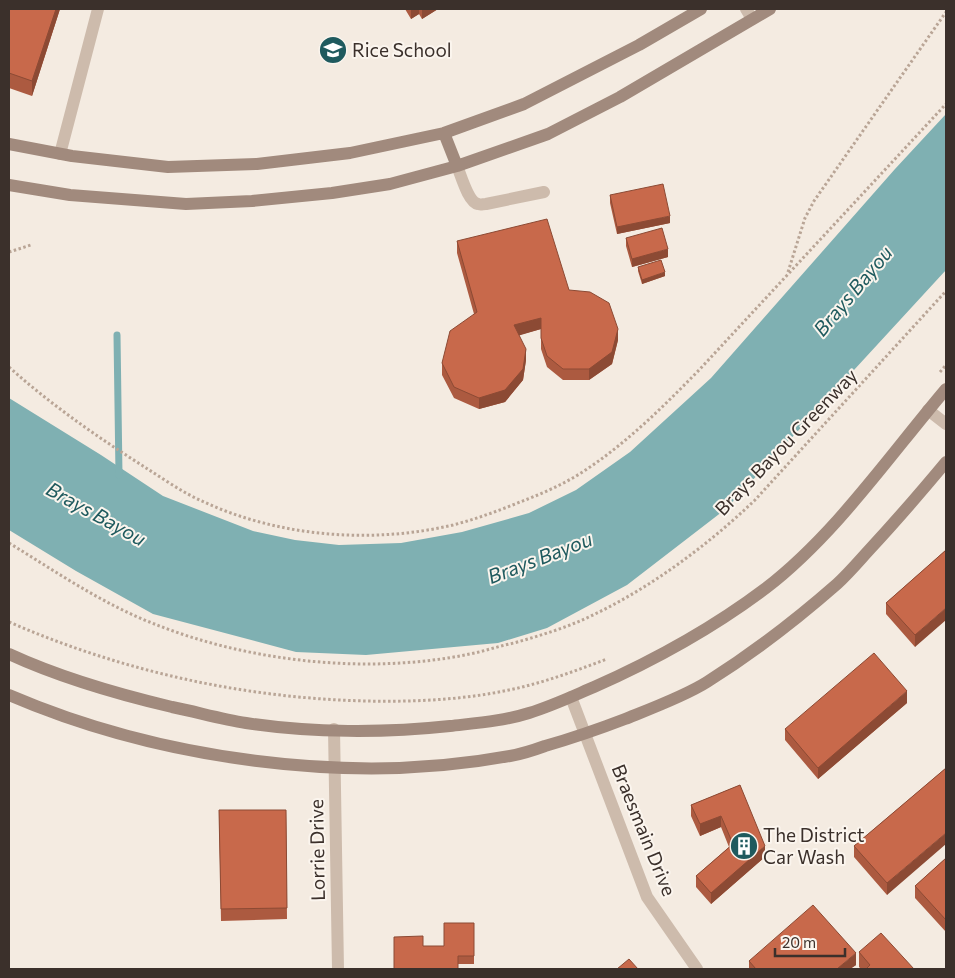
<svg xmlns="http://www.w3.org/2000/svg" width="955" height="978" viewBox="0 0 955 978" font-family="Commissioner,sans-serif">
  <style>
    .water { fill: #7fb0b2 }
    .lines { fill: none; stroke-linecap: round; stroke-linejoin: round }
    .stream { stroke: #7fb0b2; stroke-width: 7 }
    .path { stroke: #b9a596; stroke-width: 3; stroke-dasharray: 2.5 2.5; stroke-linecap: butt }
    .service { stroke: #cdbbac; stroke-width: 12 }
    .minor { stroke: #cdbbac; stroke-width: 12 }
    .secondary { stroke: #a18a7d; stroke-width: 12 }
    .wall { fill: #ac5a40 }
    .shaded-wall { fill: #8c4a34 }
    .building { fill: #c8694b; stroke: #8c4a34 }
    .labels { text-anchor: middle; stroke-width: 4; stroke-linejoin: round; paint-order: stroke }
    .poi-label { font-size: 19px; fill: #3b302b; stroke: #fbf5ee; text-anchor: start }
    .street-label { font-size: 19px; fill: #3b302b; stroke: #fbf5ee }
    .water-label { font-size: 20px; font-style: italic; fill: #1f5a5e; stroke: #fbf5ee }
  </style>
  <rect width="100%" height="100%" fill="#f4ebe1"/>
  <!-- water -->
  <path class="water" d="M946 114V270L727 508 627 585 547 628 498 643 366 655 296 652 153 614 76 571 9 530V398L101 455 163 496 253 531 295 540 339 545 401 543 462 532 529 513 576 490 630 452 711 378 895 169Z"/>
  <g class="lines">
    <!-- stream -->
    <path class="stream" d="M117 335 119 475"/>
    <!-- path -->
    <path class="path" d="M9 252 31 245
      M788 272 805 218 814 201 946 12
      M9 367C50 404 96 436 143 466 162 478 183 493 204 502 280 537 372 544 453 525 476 519 498 511 520 502 541 494 562 485 581 473 626 444 663 407 700 369L946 104
      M940 372 946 365
      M9 543C55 571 101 603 152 623 248 662 368 675 470 654 485 651 499 646 514 643 542 635 569 627 595 614 653 586 708 545 755 500L946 291
      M9 622C122 671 242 698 366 701 413 702 462 700 509 690 543 683 575 671 607 659"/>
    <!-- service -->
    <path class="service" d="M60 154 98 9
      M457 166C461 175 468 202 478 204 480 205 483 204 486 204L544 192
      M928 410 946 424"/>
    <!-- minor -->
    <path class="minor" d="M746 9 752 19
      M571 697 647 897 697 969
      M334 729 338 969"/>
    <!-- secondary -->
    <path class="secondary" d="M444 133 457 166
      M9 144 72 156 168 167 257 164 350 153 444 133 524 104 639 45 701 9
      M9 185 70 195 186 204 252 201 332 193 390 184 457 166 548 134 620 97 770 9
      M9 654C61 678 117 694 172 707 197 712 221 719 246 723 311 733 385 733 450 726 476 723 504 721 529 713 552 706 573 696 594 687 655 660 713 628 766 588 835 535 890 455 946 389
      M9 695C158 759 349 786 510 756 522 754 534 750 545 746 573 738 599 729 625 719 650 709 685 696 707 682 753 653 796 620 837 584 849 573 859 561 870 549 896 521 921 492 946 462"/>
  </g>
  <!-- wall -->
  <path class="wall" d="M9 9H60L32 96 9 88Z
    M405 9H438L422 19 419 14 411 19Z
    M610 195 670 223 617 234 610 203Z
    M626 238 668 257 632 267 626 246Z
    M457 241 569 290 618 340 612 364 589 380H563L547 367 541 349V329L519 335 526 360 523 380 505 402 479 409 454 398 442 375V363L474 314 457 253Z
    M638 267 665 276 642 284 638 271Z
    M946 550 915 647 886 614V603Z
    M907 703 818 779 785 740V729Z
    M946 768 887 895 854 857V846Z
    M740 785 765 857 711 904 696 887V876L729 847 721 827 700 836 691 816V805Z
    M219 810H286L287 919 221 921Z
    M946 858V932L915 898V886Z
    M474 923V964H458L423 946H444Z
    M859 952 914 969H861L859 967Z
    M749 961 856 965 850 969H749Z"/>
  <!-- shaded-wall -->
  <path class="shaded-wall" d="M56 9H60L32 96V81Z
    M411 9H419V14L411 19Z
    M422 9H438L422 19Z
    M670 216V223L617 234V227Z
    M668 249V257L632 267V259Z
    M665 272V276L642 284V280Z
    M541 318V329L514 337V325Z
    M618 329V340L612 364 589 380V369Z
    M526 349V360L523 380 505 402 479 409V398Z
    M946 608V620L915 647V635Z
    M907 691V703L818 779V768Z
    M721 816V827L700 836V824Z
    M946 833V844L887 895V883Z
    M765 846V857L711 904V893Z
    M856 953V965L850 969H837Z"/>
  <!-- building -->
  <path class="building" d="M9 9H56L32 81 9 73Z
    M663 184 670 216 617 227 610 195Z
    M547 219 569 290 590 292 609 303 618 329 612 352 589 369H563L547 356 541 338V318L514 325 526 349 523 369 505 390 479 398 454 387 442 363 450 331 477 312 457 241Z
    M662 228 668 249 632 259 626 238Z
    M661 260 665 272 642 280 638 267Z
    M946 550V608L915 635 886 603Z
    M874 653 907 691 818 768 785 729Z
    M946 768V833L887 883 854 846Z
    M740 785 765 846 711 893 696 876 733 844 721 816 700 824 691 805Z
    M219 810H286L287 908 221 909Z
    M946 858V920L915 886Z
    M813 905 856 953 837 969H756L749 961Z
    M444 923H474V956H458V969H394V937L423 936V946H444Z
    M881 933 914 969H866L870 965 859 952Z
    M629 959 638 969H617Z"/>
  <!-- icons -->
  <defs>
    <symbol id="school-disc" viewBox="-11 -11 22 22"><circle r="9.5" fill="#1f5a5e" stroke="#fbf5ee"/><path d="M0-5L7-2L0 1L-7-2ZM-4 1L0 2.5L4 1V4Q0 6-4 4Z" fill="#fff"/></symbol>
    <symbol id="building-disc" viewBox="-11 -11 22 22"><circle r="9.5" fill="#1f5a5e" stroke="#fbf5ee"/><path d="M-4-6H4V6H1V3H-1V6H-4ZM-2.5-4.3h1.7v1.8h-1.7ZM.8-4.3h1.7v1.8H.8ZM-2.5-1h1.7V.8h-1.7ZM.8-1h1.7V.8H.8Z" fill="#fff"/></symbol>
  </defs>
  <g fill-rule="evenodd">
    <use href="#school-disc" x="317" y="34" width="32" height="32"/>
    <use href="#building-disc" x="728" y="830" width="32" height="32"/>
  </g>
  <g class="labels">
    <!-- poi labels -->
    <g class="poi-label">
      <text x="352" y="57">Rice School</text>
      <text x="763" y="842">The District<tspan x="763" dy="22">Car Wash</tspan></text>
    </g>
    <!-- street labels -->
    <g class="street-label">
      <text transform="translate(786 442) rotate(-46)" y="7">Brays Bayou Greenway</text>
      <text transform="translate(644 830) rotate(68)" y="7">Braesmain Drive</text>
      <text transform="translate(317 850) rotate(-91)" y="7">Lorrie Drive</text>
    </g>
    <!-- water labels -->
    <g class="water-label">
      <text transform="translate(853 291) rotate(-50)" y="7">Brays Bayou</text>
      <text transform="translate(96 514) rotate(29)" y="7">Brays Bayou</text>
      <text transform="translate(540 558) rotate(-21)" y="7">Brays Bayou</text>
    </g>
  </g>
  <!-- border -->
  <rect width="955" height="978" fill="none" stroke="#3b302b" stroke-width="20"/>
  <!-- scale -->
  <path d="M775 948v8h70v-8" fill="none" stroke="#3b302b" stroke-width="2.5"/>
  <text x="782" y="948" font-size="15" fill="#3b302b" stroke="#fbf5ee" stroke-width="4" paint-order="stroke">20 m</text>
</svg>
